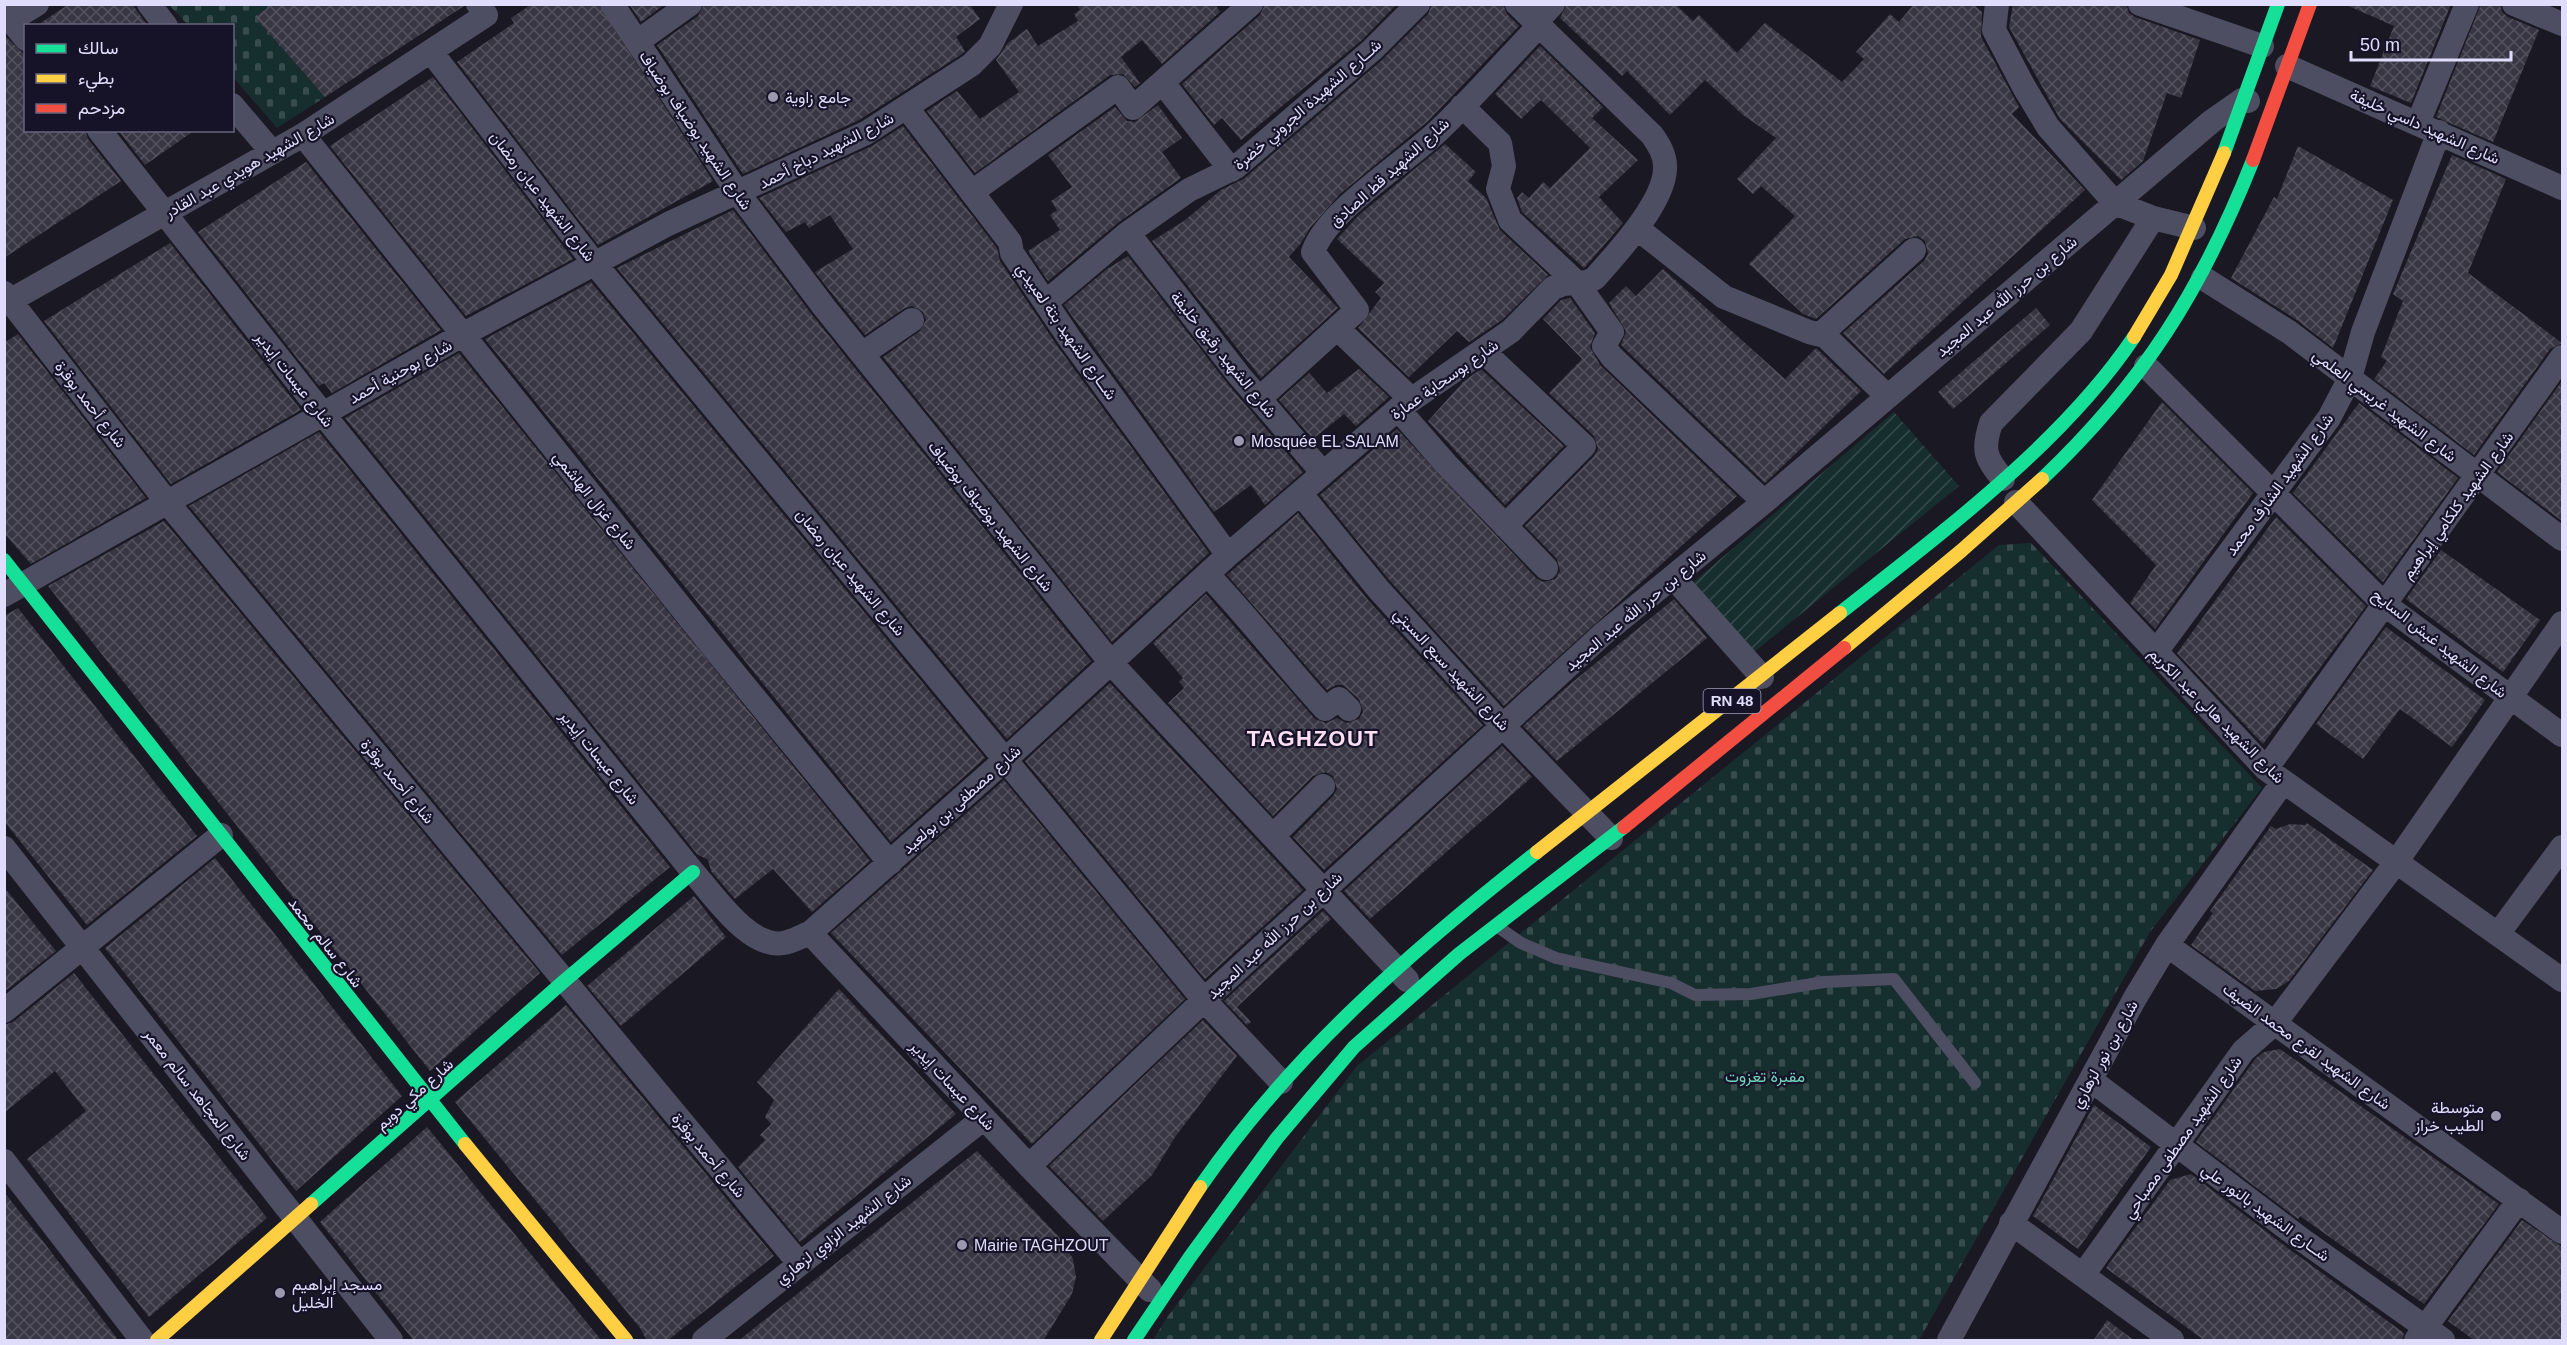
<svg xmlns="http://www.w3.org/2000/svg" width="2567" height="1345" viewBox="0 0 2567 1345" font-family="Arial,Vazirmatn,sans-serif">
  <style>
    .cemetery { fill: url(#cemetery-stones) }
    .garden { fill: url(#garden-furrows) }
    .building { fill: url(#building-cross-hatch) }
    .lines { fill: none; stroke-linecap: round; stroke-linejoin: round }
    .lane { stroke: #4e4e62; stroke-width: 12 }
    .street { stroke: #4e4e62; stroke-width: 24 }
    .fast { stroke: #16e098; stroke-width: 14 }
    .slow { stroke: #ffcf43; stroke-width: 14 }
    .jam { stroke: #f24e42; stroke-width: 14 }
    .poi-dot { fill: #9b98b0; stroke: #161328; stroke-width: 2 }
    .labels { text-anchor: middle; stroke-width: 4.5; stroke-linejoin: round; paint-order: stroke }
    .shield { fill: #161328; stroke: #a3a0bc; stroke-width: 1.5 }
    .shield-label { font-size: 15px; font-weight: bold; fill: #e0ddfc }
    .poi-label { font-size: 16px; fill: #e0ddfc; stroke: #161328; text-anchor: start }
    .street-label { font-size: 16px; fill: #e0ddfc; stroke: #161328 }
    .park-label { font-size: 16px; fill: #6fd6bb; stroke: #161328 }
    .district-label { font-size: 22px; font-weight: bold; letter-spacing: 1.5px; fill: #fcdff2; stroke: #161328 }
  </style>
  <defs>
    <pattern id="cemetery-stones" width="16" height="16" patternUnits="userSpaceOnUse" patternTransform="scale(1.5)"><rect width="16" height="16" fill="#172e2e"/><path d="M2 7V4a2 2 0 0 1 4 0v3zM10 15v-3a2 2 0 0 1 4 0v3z" fill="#384c4d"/></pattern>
    <pattern id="garden-furrows" width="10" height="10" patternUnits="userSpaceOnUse" patternTransform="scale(1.5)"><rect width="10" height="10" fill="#172e2e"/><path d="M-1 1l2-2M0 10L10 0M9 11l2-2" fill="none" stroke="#384c4d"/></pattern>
    <pattern id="building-cross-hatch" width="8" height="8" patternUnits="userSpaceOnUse" patternTransform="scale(1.5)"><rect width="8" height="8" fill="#393644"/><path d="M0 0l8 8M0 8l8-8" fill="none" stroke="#555360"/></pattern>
  </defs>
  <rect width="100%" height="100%" fill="#1a1823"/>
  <!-- cemetery -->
  <path class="cemetery" d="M169 5H273L256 18 325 97 277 128 233 77 232 26 188 25Z
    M2031 543 2262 788 2150 932 1919 1340H1153L1168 1316 1357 1066 1999 545Z"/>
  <!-- garden -->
  <path class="garden" d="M1894 412 1959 486 1754 652 1691 584Z"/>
  <!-- building -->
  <path class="building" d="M69 4H132L148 26H36Z
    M273 4H464V6L325 97 255 17Z
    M532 4H598L713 181 598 245 457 62 514 23 511 18Z
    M629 4H665L641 22Z
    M704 4H969L980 19 956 37 965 51 962 54 859 120 743 174 657 45 698 16Z
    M1077 4H1215L1220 12 1162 64 1142 40 1121 57 1140 83 1135 87 1123 74 1110 75 975 173 927 111 957 91 980 119 1019 92 996 60 1008 43 1027 29 1038 46 1078 21 1074 14 1080 10Z
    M1265 4H1397L1362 40 1241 140 1222 118 1214 125 1182 84 1260 15Z
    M1432 4H1503L1507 14 1519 26 1427 122 1340 194 1310 228 1301 243 1289 257 1338 308 1261 378 1152 241 1184 221 1221 190 1245 178 1381 61 1428 14Z
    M1567 4H1675L1693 21 1699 15 1737 53 1765 23 1842 82 1864 59 1856 52 1890 14 1899 22 1914 4H1973L1982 12 1981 37 2019 107 2012 114 2085 190 1884 374 1843 333 1924 261 1928 254 1925 241 1918 236 1905 239 1816 319 1803 314 1749 264 1795 216 1761 186 1753 194 1737 179 1776 138 1743 115 1705 80 1670 115 1627 71 1622 76 1560 18Z
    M2013 4H2126L2129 13 2135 17 2200 40 2181 98 2167 93 2143 161 2121 180 2060 119 2009 27Z
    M2344 4H2451L2411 103 2370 86 2394 26Z
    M2481 4H2500L2502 12 2508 17 2539 30 2493 142 2436 117Z
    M4 35 26 56V130H85L88 139 121 181 4 258Z
    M1540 46 1603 107 1592 118 1638 160 1599 197 1623 223 1584 268 1522 212 1517 198 1522 192 1529 198 1543 182 1550 188 1590 148 1541 100 1521 119 1495 94Z
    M433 77 573 259 466 316 330 146Z
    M1158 105 1182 138 1162 152 1181 178 1119 222 1048 281 1028 251 1060 230 1050 215 1057 210 1051 201 1072 187 1048 155 1115 107 1127 121 1135 122Z
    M903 126 997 248 1000 261 1058 347 1209 553 1112 642 883 357 920 331 926 320 923 312 912 306 905 308 865 335 815 272 853 249 830 215 809 228 805 222 786 232 759 198 872 146Z
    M118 130H195L145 165Z
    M1445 144 1476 172 1468 181 1486 198 1500 230 1548 275 1502 320 1469 342 1457 331 1409 377 1358 328 1381 298 1375 292 1384 283 1337 239 1359 215Z
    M2298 146 2393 200 2333 348 2297 320 2231 278 2274 197 2277 199Z
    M2452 155 2506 179 2468 273 2562 343 2550 349 2474 455 2374 379 2387 361 2381 357 2403 301 2393 294Z
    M306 162 441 330 332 393 324 383 319 386 198 232Z
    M733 210 813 316 1091 661 1007 739 617 268Z
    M170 243 301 410 171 484 44 321Z
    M1128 256 1227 383 1303 472 1265 505 1251 485 1214 512 1064 305 1107 269Z
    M1663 269 1785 379 1816 348 1861 391 1765 483 1621 345 1626 331 1609 303 1626 286 1636 296Z
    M591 282 985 758 891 842 485 339Z
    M1570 298 1595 333 1590 347 1600 365 1737 496 1504 706 1390 581 1320 495 1397 429 1536 578 1543 582 1555 579 1560 571 1557 559 1525 526 1594 456 1598 449 1594 436 1549 393 1582 359 1543 319 1561 300Z
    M2036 308 2050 325 1953 409 1938 392Z
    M18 334 146 498 31 564 4 533V343Z
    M459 353 870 861 812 912 773 869 735 899 711 871 708 860 697 854 345 418Z
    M1359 369 1389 397 1356 426 1344 414 1313 439 1279 400 1309 373 1327 393Z
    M1481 369 1564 446 1505 505 1428 421 1464 381Z
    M2562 381V521L2497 472Z
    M2162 402 2253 493 2155 629 2130 603 2156 565 2092 500Z
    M2359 403 2458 478 2383 582 2293 493Z
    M319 432 670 867 562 955 189 506Z
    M1298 513 1368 600 1483 725 1324 870 1293 837 1333 796 1337 789 1333 776 1326 772 1313 776 1273 816 1168 703 1184 688 1179 682 1183 678 1153 643 1206 594 1315 719 1326 723 1337 718 1346 723 1359 719 1363 712 1359 699 1343 685H1336L1327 690 1227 575Z
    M2276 517 2366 606 2263 744 2177 653Z
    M164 521 540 973 430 1071 48 586Z
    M2441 550 2540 620 2503 672 2406 599Z
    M1674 599 1707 638 1557 761 1523 726 1569 685Z
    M18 608 197 836 87 925 4 821V616Z
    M2386 627 2485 700 2452 747 2400 709 2363 759 2316 724Z
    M1110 683 1303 890 1205 979 1025 761Z
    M1502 746 1532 777 1370 919 1344 891Z
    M1004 780 1185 999 1032 1144 831 933Z
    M2307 823 2373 870 2289 981 2276 989 2255 991 2191 945 2213 913 2210 911 2271 826 2276 829 2290 824 2305 825Z
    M215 858 402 1096 296 1191 105 948Z
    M4 887 56 951 4 992Z
    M694 896 726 937 621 1026 587 986Z
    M1323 911 1331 919 1237 1007 1251 1022 1247 1025 1224 1001Z
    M74 973 267 1218 149 1317 27 1159 86 1111 55 1071 4 1113V1025L13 1022Z
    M839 989 956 1114 800 1242 738 1167 765 1140 760 1135 771 1124 765 1117 774 1100 757 1082Z
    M566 1005 774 1256 667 1341H647L640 1328 455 1102Z
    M1203 1020 1237 1056 1175 1137 1152 1175 1103 1221 1049 1166Z
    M2280 1049 2499 1204 2424 1304 2300 1216 2298 1219 2196 1142 2256 1058 2264 1052Z
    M2094 1105 2151 1147 2078 1249 2033 1216Z
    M427 1127 602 1341H414L320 1222Z
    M977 1151 1062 1240 1073 1259 1076 1277 1072 1294 1043 1341H738Z
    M2191 1174 2281 1243 2404 1333 2402 1341H2205L2106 1268 2170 1180Z
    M4 1192 42 1240 119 1341H4Z
    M2522 1220 2562 1247V1341H2475L2448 1321Z
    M2107 1320 2135 1341H2093Z"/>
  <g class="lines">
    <!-- lane -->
    <path class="lane" d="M1498 927 1521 943 1556 958 1671 983 1695 995 1751 994 1824 982 1894 979 1975 1083"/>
    <!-- street -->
    <path class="street" d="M149 4 166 26
      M612 4 738 193 824 307 1112 664 1407 980
      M1997 4 1994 30 2024 87 2048 127 2115 203 2153 218 2194 228
      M2140 4 2262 46
      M2514 4 2562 24
      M4 12 26 39
      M4 20H11L37 4
      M1536 22 1553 4
      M637 42 690 4
      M432 53 595 264 1204 1000 1281 1082
      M2287 66 2562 188
      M1163 83 1231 170
      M232 105 272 152
      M1462 106 1500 143 1504 166 1498 189 1510 220 1577 283 1612 332 1604 346 1612 357 1764 502
      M907 108 1010 242 1012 253 1070 339 1228 555
      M2418 123 2467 4
      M99 130 323 414 693 872C713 894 749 949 783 943 792 942 801 936 810 933L1029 1166 1150 1290
      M303 135 712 646 890 863
      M972 192 1118 87 1133 108 1251 4
      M1638 229 1724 297 1809 332 1825 336 1887 396
      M1128 233 1238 374 1323 473
      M2203 278 2289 332 2562 539
      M4 293 167 502 799 1263
      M1046 302 1128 233 1189 190 1236 167 1372 50 1418 4
      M4 304 303 135 486 15 478 4
      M1338 329 1411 399
      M1821 334 1914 250
      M1483 351 1584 446 1505 526
      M862 354 912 320
      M2146 366 2384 604 2562 735
      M1259 399 1357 310 1313 252C1327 211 1403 164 1437 132 1473 98 1505 61 1539 26
      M1398 409 1446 464 1546 568
      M2003 479C1985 458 1982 450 1991 423L2081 331 2153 218
      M1300 493 1379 590 1502 725 1611 838
      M2016 502 2266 769 2562 980
      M1208 575C1249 618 1285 665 1325 709L1339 699 1349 709
      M1673 577 1762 677
      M4 595 462 335 668 224 866 133 971 65 990 46 1011 4
      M2155 653 2329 418 2350 378 2363 332 2439 132
      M2266 769 2562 357
      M1273 836 1323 786
      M4 848 391 1340
      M810 933 1006 759 1228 555 1398 409 1511 331 1553 288 1563 284 1588 282 1595 278C1617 253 1664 203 1665 169 1666 156 1659 145 1652 135L1517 4
      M2498 934 2562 847
      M2167 945 2562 1232
      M4 1011 221 835
      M2091 1080 2301 1239 2443 1340
      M4 1161 142 1340
      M1029 1166 1204 1000 1603 634 1764 502 2212 121 2242 100 2248 101
      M2011 1223 2172 1340
      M2083 1275 2243 1051 2275 1023 2397 861 2562 623
      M704 1340 984 1118
      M1949 1340 2135 998 2167 945 2283 782
      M2416 1340 2519 1200"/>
    <!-- fast -->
    <path class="fast" d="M2224 153 2278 4
      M2042 479C2144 382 2201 291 2253 160
      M4 560 465 1144
      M1840 613C1940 534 2062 444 2134 337
      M1200 1187C1292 1054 1411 951 1537 852
      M311 1204 563 982 693 872
      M1134 1340 1190 1257 1277 1138 1354 1047 1459 954 1624 827"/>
    <!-- slow -->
    <path class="slow" d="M2134 337 2171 275 2224 153
      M1844 648 1961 551 2042 479
      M1537 852 1840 613
      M465 1144 626 1340
      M157 1340 311 1204
      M1101 1340 1200 1187"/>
    <!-- jam -->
    <path class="jam" d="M2253 160 2310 4
      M1624 827 1844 648"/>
  </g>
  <!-- markers -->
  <g class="poi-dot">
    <circle cx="773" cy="97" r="6"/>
    <circle cx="1239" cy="441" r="6"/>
    <circle cx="2496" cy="1116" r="6"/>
    <circle cx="962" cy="1245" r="6"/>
    <circle cx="280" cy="1293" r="6"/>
  </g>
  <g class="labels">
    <!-- shield labels -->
    <rect class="shield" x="1703.5" y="689" width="57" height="24" rx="4.5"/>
    <g class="shield-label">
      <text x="1732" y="706">RN 48</text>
    </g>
    <!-- poi labels -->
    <g class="poi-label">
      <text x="785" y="103">جامع زاوية</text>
      <text x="1251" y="447">Mosquée EL SALAM</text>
      <text x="2484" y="1113" text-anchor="end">متوسطة<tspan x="2484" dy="18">الطيب خراز</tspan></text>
      <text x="974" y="1251">Mairie TAGHZOUT</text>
      <text x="292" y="1290">مسجد إبراهيم<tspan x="292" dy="18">الخليل</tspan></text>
    </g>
    <!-- street labels -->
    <g class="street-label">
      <text transform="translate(1307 104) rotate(-41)" y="6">شــارع الشهيدة الجروني خضرة</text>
      <text transform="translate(2425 126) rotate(24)" y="6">شارع الشهيد داسي خليفة</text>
      <text transform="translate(696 130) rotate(56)" y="6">شارع الشهيد بوضياف بوضياف</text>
      <text transform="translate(826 150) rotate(-27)" y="6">شارع الشهيد دباخ أحمد</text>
      <text transform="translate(249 165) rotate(-30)" y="6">شارع الشهيد هويدي عبد القادر</text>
      <text transform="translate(1389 172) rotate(-42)" y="6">شارع الشهيد قط الصادق</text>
      <text transform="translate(543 196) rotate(52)" y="6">شارع الشهيد عبان رمضان</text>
      <text transform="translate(2006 296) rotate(-40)" y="6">شارع بن حرز الله عبد المجيد</text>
      <text transform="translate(1067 331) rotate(55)" y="6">شــارع الشهيد بتة لعبيدي</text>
      <text transform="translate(1224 354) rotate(51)" y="6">شارع الشهيد رقيق خليفة</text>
      <text transform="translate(400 371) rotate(-29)" y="6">شارع بوحنية أحمد</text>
      <text transform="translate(295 379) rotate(52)" y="6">شارع عيسات إيدير</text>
      <text transform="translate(1444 379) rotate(-35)" y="6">شارع بوسحابة عمارة</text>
      <text transform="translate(91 404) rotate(52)" y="6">شارع أحمد بوقرة</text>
      <text transform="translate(2385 405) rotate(37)" y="6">شارع الشهيد غريسي العلمي</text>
      <text transform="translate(2279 484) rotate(-54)" y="6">شارع الشهيد الشارف محمد</text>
      <text transform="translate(595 500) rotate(51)" y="6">شارع غزال الهاشمي</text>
      <text transform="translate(2457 505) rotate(-54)" y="6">شارع الشهيد كلكامي إبراهيم</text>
      <text transform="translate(991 516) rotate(51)" y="6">شارع الشهيد بوضياف بوضياف</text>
      <text transform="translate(851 572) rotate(50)" y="6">شارع الشهيد عبان رمضان</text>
      <text transform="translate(1635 610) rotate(-40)" y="6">شارع بن حرز الله عبد المجيد</text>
      <text transform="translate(2440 643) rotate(38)" y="6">شارع الشهيد غبش السايح</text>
      <text transform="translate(1452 669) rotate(47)" y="6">شارع الشهيد سبع السبتي</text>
      <text transform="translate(2217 715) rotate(45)" y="6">شارع الشهيد هالي عبد الكريم</text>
      <text transform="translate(600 757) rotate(51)" y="6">شارع عيسات إيدير</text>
      <text transform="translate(398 781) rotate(50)" y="6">شارع أحمد بوقرة</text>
      <text transform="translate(961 799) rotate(-42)" y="6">شارع مصطفى بن بولعيد</text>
      <text transform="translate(1274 935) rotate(-43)" y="6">شارع بن حرز الله عبد المجيد</text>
      <text transform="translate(326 942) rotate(52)" y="6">شارع سالم محمد</text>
      <text transform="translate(2307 1046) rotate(36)" y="6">شارع الشهيد لقرع محمد الضيف</text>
      <text transform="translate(2104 1054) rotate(-61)" y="6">شارع بن نور لزهاري</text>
      <text transform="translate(953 1085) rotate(47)" y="6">شارع عيسات إيدير</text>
      <text transform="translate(198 1094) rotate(52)" y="6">شارع المجاهد سالم معمر</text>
      <text transform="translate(414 1094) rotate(-42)" y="6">شارع مكي دويم</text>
      <text transform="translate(2182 1137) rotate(-55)" y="6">شارع الشهيد مصطفى مصباحي</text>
      <text transform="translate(709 1155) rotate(50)" y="6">شارع أحمد بوقرة</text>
      <text transform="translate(2266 1212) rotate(36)" y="6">شــارع الشهيد بالنور علي</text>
      <text transform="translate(843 1229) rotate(-38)" y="6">شارع الشهيد الزاوي لزهاري</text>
    </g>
    <!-- park labels -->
    <g class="park-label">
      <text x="1765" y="1082">مقبرة تغزوت</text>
    </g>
    <!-- district labels -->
    <g class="district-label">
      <text x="1313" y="746">TAGHZOUT</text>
    </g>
  </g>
  <!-- border -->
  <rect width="2567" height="1345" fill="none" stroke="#e0ddfc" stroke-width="12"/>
  <!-- legend -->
  <rect x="24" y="24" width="210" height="108" fill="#161328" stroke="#67647d" stroke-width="1.5"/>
  <rect x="36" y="44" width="30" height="9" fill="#16e098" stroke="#67647d" stroke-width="1.5"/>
  <text x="78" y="54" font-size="18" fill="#e0ddfc">سالك</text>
  <rect x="36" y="74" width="30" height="9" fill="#ffcf43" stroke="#67647d" stroke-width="1.5"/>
  <text x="78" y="84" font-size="18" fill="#e0ddfc">بطيء</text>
  <rect x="36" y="104" width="30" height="9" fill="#f24e42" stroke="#67647d" stroke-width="1.5"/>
  <text x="78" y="114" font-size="18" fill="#e0ddfc">مزدحم</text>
  <!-- scale -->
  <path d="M2351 51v9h160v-9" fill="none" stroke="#e0ddfc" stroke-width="3"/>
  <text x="2360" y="51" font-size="18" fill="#e0ddfc" stroke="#161328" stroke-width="4.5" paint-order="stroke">50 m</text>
</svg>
